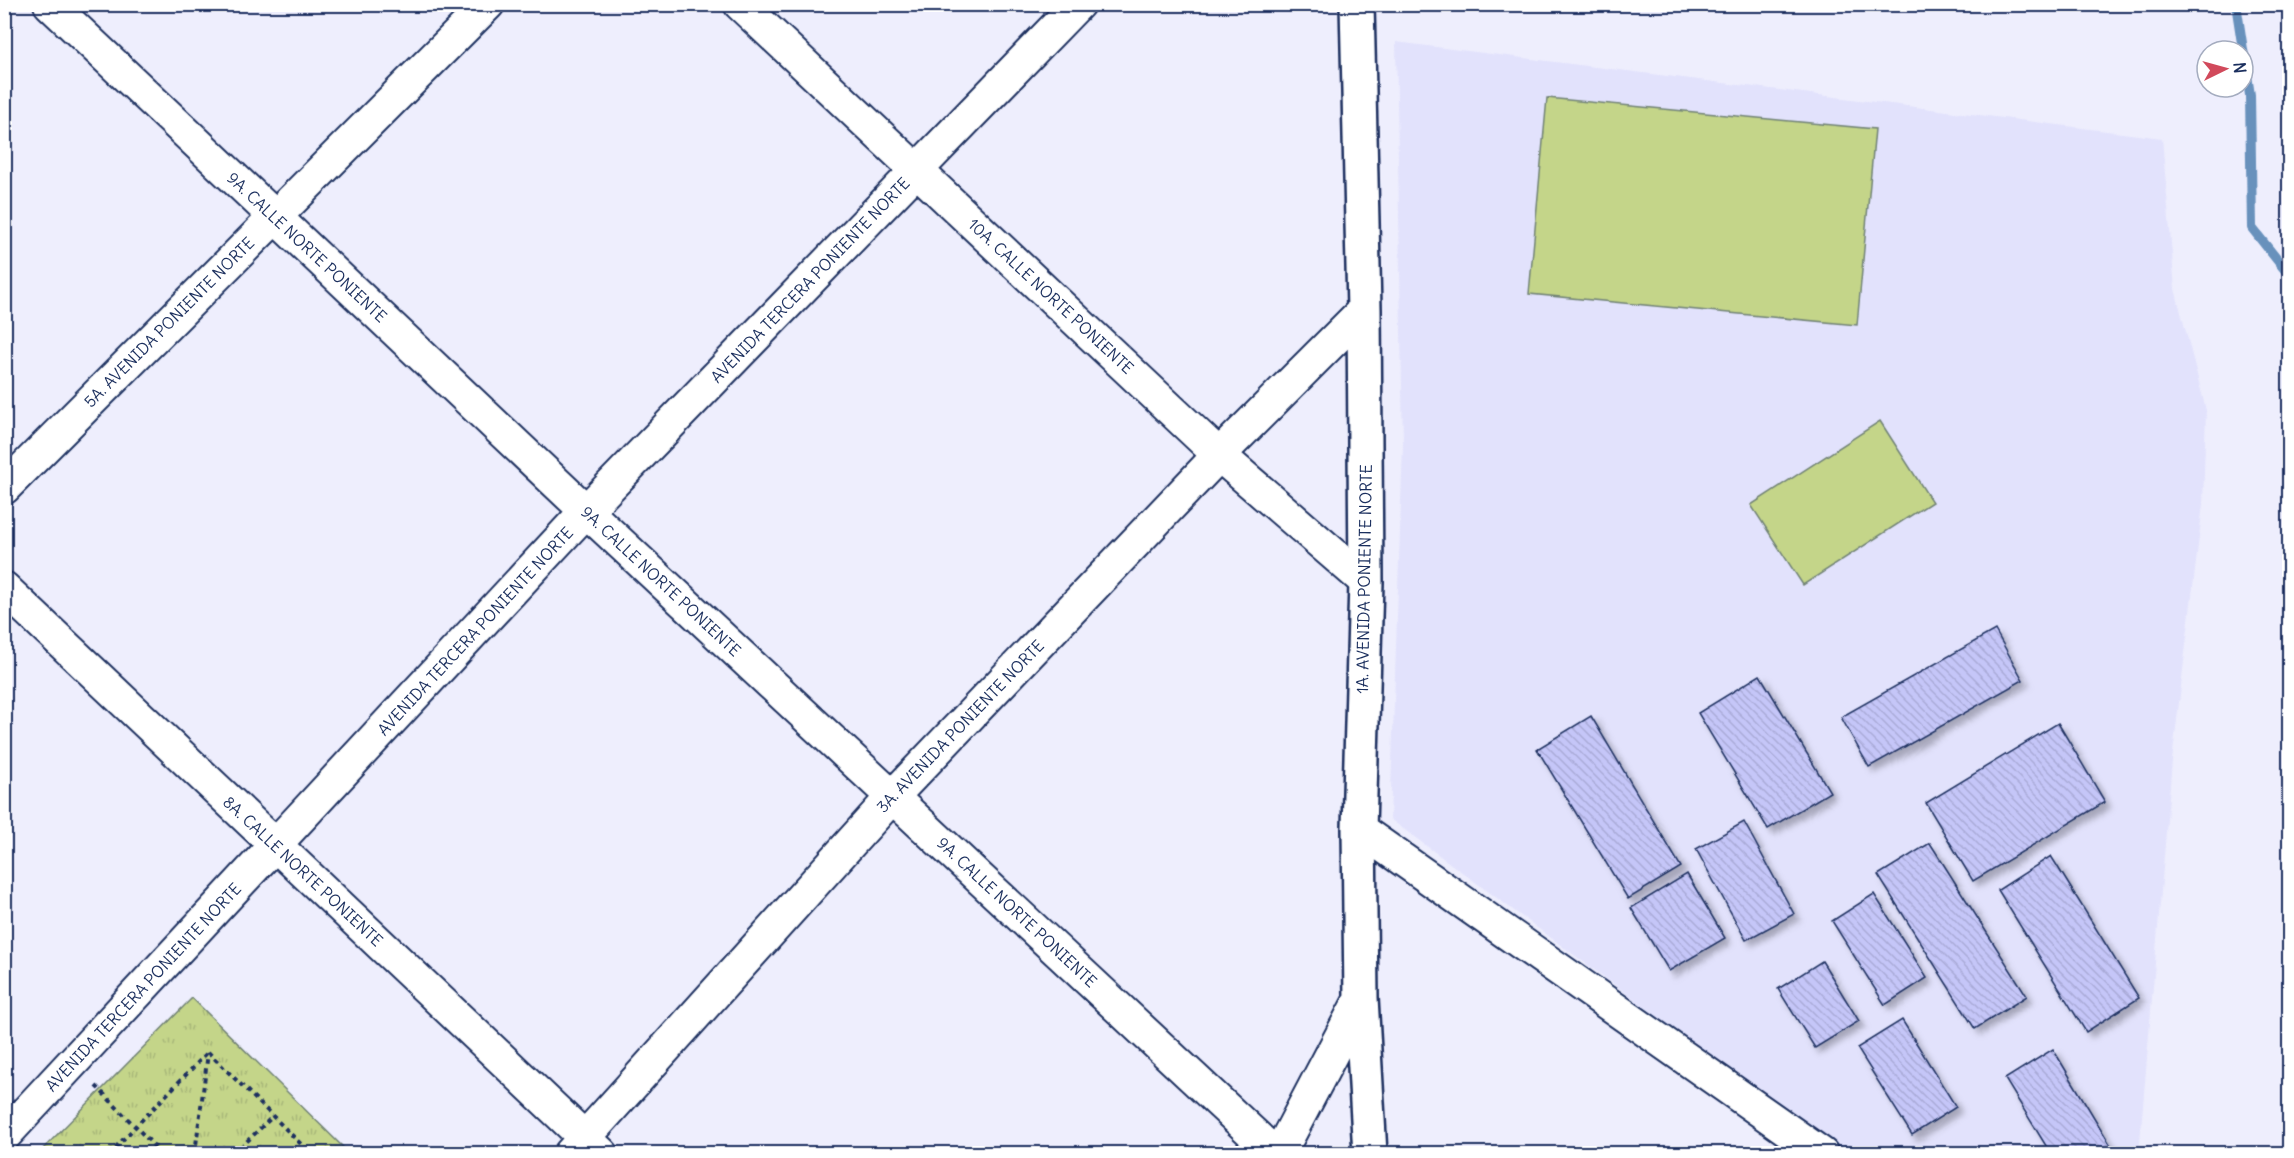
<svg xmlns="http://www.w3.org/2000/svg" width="2294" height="1158" viewBox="0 0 2294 1158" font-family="Delius,sans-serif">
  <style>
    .built { fill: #e2e2fc }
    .green { fill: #c4d589; stroke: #708274; stroke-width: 1.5 }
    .park { fill: url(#park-tufts); stroke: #708274; stroke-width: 1.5 }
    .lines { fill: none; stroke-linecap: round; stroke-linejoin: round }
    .stream { stroke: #6891bc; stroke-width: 10 }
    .building { fill: url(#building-back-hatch); stroke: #1b2f5e; stroke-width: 1.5; filter: url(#shadow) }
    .street-casing { stroke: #1b2f5e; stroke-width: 36 }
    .secondary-casing { stroke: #1b2f5e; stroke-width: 38 }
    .path { stroke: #1b2f5e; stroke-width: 4; stroke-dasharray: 4.5 4.5; stroke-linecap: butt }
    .street { stroke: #fff; stroke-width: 32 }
    .secondary { stroke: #fff; stroke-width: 33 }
    .labels { text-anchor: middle; stroke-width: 4.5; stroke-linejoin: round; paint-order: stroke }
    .street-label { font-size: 16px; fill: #1b2f5e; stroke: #fff }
  </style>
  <defs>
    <pattern id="park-tufts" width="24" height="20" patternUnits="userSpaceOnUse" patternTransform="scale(1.5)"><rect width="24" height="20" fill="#c4d589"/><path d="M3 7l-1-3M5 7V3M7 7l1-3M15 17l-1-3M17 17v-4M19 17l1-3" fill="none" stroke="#a8b779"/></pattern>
    <pattern id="building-back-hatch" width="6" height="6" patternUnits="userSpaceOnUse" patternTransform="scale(1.5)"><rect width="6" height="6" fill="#c5c6f8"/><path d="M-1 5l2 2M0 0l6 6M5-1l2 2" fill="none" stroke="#a9aad7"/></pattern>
    <filter id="shadow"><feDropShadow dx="5.5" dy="5.5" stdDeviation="3" flood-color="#0004"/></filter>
  </defs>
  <rect width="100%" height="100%" fill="#eeeefd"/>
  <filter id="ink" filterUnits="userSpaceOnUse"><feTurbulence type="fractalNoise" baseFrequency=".0167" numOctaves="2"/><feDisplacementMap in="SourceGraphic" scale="12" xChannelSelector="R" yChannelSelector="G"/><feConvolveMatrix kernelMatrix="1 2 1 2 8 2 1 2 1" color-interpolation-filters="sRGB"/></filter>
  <g filter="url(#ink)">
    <!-- built -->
    <path class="built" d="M1396 42 2162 138 2175 289 2206 410 2203 504 2172 761 2139 1153H1842L1390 819 1403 445Z"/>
    <!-- green -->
    <path class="green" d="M1547 98 1875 129 1857 325 1529 294Z
      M1880 421 1932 502 1803 585 1751 505Z"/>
    <!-- park -->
    <path class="park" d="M192 998 349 1153H39Z"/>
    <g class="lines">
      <!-- stream -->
      <path class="stream" d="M2236 4 2250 95 2252 228 2290 276"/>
    </g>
    <!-- building -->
    <path class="building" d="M1995 630 2023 680 1869 767 1841 717Z
      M1760 675 1830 792 1768 829 1698 713Z
      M1591 716 1681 867 1628 899 1537 749Z
      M2058 723 2105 802 1973 881 1926 803Z
      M1744 822 1794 914 1746 940 1696 849Z
      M1930 843 2027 996 1975 1029 1878 875Z
      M2051 856 2139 998 2086 1032 1998 890Z
      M1687 874 1725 938 1669 971 1631 908Z
      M1874 894 1927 978 1885 1005 1832 921Z
      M1822 961 1859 1021 1815 1048 1778 989Z
      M1902 1020 1956 1107 1912 1135 1857 1048Z
      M2053 1049 2116 1154H2051L2005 1079Z"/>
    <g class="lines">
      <defs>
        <path id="street" d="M50 4 586 511 1275 1154
          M740 4 1219 455 1366 582
          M4 488 488 4
          M4 588 602 1154
          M1359 829 1822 1154
          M4 1136 586 511 1078 4
          M570 1154 893 796 1219 455 1364 310
          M1279 1154 1361 998"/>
        <path id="secondary" d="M1357 4 1364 310 1366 582 1359 829 1361 998 1370 1154"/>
      </defs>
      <!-- street casing -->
      <use href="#street" class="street-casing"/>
      <!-- secondary casing -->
      <use href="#secondary" class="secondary-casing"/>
      <!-- path -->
      <path class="path" d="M208 1052 311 1154
        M96 1086 162 1154
        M194 1153 212 1154
        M195 1153 208 1053
        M109 1154 208 1052
        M234 1154 273 1116"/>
      <!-- street -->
      <use href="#street" class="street"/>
      <!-- secondary -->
      <use href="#secondary" class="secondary"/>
    </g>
  </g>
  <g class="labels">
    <!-- street labels -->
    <g class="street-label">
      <text transform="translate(307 247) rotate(43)" y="6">9A. CALLE NORTE PONIENTE</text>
      <text transform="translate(810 280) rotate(-46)" y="6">AVENIDA TERCERA PONIENTE NORTE</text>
      <text transform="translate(1051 296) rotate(43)" y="6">10A. CALLE NORTE PONIENTE</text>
      <text transform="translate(169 322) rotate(-45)" y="6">5A. AVENIDA PONIENTE NORTE</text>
      <text transform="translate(1364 579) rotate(-89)" y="6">1A. AVENIDA PONIENTE NORTE</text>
      <text transform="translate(661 581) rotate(43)" y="6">9A. CALLE NORTE PONIENTE</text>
      <text transform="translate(475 631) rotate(-47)" y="6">AVENIDA TERCERA PONIENTE NORTE</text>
      <text transform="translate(960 726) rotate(-46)" y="6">3A. AVENIDA PONIENTE NORTE</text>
      <text transform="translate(303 871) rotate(43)" y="6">8A. CALLE NORTE PONIENTE</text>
      <text transform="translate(1017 912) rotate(43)" y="6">9A. CALLE NORTE PONIENTE</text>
      <text transform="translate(143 987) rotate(-47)" y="6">AVENIDA TERCERA PONIENTE NORTE</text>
    </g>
  </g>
  <!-- margin -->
  <rect width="2294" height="1158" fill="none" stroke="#fff" stroke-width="24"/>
  <rect x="12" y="12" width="2270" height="1134" fill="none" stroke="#1b2f5e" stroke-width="2" filter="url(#ink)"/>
  <!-- north arrow -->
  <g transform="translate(2225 69) rotate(85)"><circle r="28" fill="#ffffff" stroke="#a4acbf" stroke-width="1.5"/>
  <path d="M0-4.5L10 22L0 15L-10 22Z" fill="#d1495b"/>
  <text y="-9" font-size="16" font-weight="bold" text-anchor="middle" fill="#1b2f5e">N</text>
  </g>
</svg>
